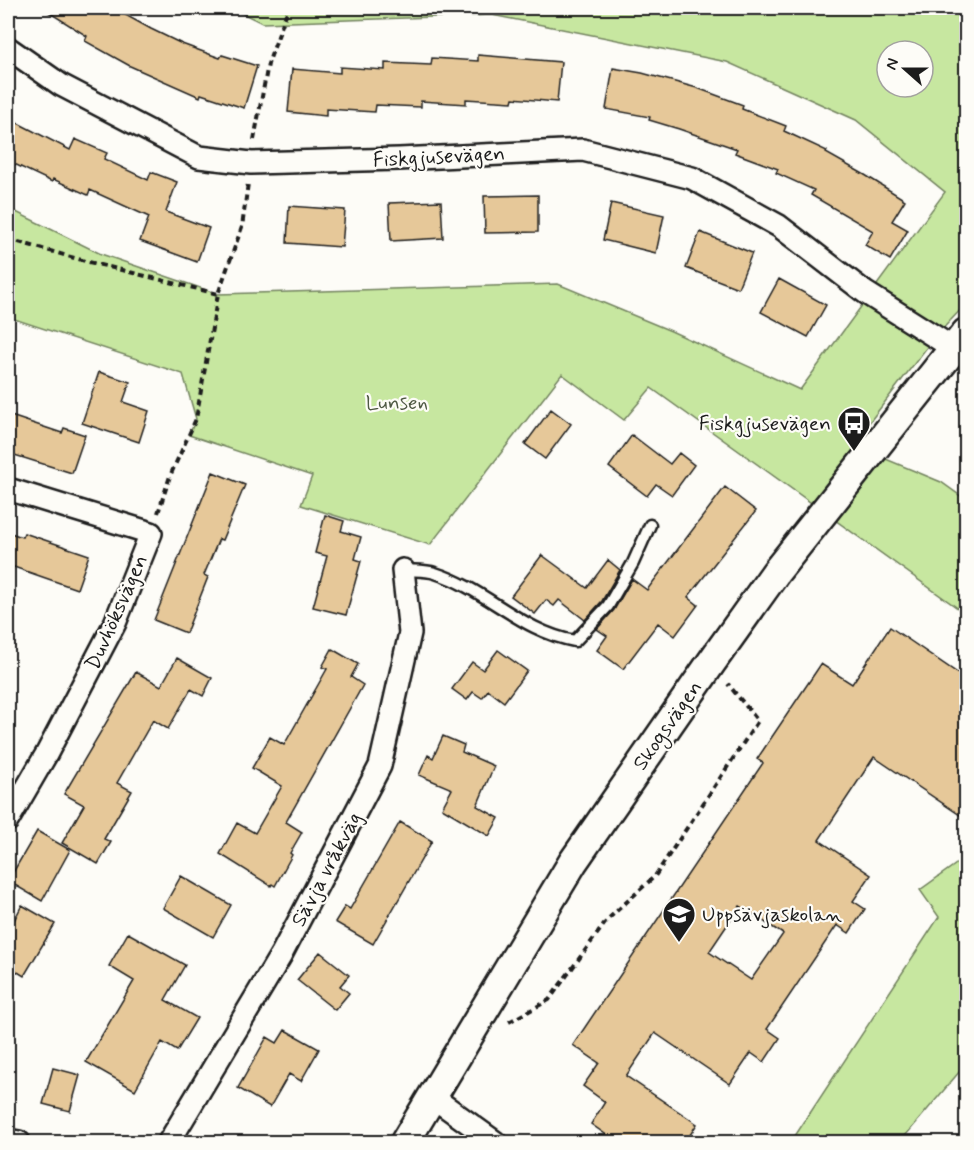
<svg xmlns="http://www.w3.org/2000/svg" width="974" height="1150" viewBox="0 0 974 1150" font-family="Mynerve,sans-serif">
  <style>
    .green { fill: #c7e7a0; stroke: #72825e; stroke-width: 1.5; fill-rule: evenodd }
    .building { fill: #e6c899; stroke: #1c1c1c; stroke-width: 1.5; fill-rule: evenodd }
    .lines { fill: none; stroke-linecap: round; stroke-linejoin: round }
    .lane-casing { stroke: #1c1c1c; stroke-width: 15 }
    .street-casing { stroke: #1c1c1c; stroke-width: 26 }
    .secondary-casing { stroke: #1c1c1c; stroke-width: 33 }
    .path { stroke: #1c1c1c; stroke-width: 4; stroke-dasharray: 6 4.5; stroke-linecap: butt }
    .lane { stroke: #fdfcf7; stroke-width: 10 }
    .street { stroke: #fdfcf7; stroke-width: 21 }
    .secondary { stroke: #fdfcf7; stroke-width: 28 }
    .labels { text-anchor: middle; stroke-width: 4.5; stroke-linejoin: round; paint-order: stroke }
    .street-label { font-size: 21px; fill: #1c1c1c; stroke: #fdfcf7 }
    .park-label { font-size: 21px; fill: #4f5944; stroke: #fdfcf7 }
    .poi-label { font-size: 21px; fill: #1c1c1c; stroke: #fdfcf7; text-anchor: end }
  </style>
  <rect width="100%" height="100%" fill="#fdfcf7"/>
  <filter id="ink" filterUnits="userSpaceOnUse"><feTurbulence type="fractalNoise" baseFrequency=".0167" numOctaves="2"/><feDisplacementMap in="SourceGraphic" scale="12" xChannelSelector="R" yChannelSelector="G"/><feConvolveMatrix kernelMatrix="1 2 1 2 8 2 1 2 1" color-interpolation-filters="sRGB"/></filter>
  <g filter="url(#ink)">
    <!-- green -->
    <path class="green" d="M232 8H966V304L934 338 852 445 941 482 966 500V614L651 388 624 420 562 374 430 545 301 505 312 476 189 435 196 419 183 374 8 317V208L101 254 218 294 558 284 671 331 800 390 945 192 856 120 727 62 492 15 262 23ZM887 51H923V87H887Z
      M966 857V1064L900 1142H791L939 917 920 890Z"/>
    <!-- building -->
    <path class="building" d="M42 8H113L151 29 182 44 220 58 222 55 257 66 244 108 201 94 200 97 130 66 85 41 87 36Z
      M478 55 561 62 557 102 513 98 512 102 466 99V104L421 101V107L376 105 375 112 326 109V116L288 112 292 69 340 73V67L385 70V63L431 65 432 58 478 61Z
      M613 68 642 73 697 88 743 105 742 109 786 126 784 131 827 151 826 153 865 175 905 200 892 221 908 230 890 260 865 245 873 231 811 195 814 190 776 173 778 169 735 153 737 149 679 129 649 120 650 117 606 109Z
      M8 118 70 150 75 139 107 153 104 159 148 180 151 172 177 182 166 212 209 228 197 262 140 241 149 217 90 190 88 195 53 179 52 182 8 161Z
      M538 195V232L485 233 484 196Z
      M441 201 443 238 391 241 389 203Z
      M611 203 664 215 656 253 603 240Z
      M289 206 345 210 342 247 287 243Z
      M700 232 752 253 738 288 686 268Z
      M779 279 826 305 808 337 761 312Z
      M99 372 130 382 123 402 149 411 139 442 82 423Z
      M551 409 571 424 545 459 525 444Z
      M8 415 62 433 64 428 85 435 72 473 8 453Z
      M632 435 670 464 679 453 694 465 672 495 656 484 647 496 609 467Z
      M213 472 245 485 222 540 219 539 204 575 208 577 186 633 154 620Z
      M725 487 756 511 688 597 698 605 675 636 658 623 623 669 597 650 607 636 597 629 614 610 632 579 647 590Z
      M325 515 344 521 341 531 361 537 355 559 361 561 346 615 313 607 327 556 315 553Z
      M8 532 22 537 24 533 89 555 77 589 8 565Z
      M542 555 587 588 608 560 620 570 602 601 585 620 559 600 554 606 546 600 535 614 511 596Z
      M890 627 966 679V819L874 757 819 840 871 875 853 901 865 909 849 933 837 925 767 1029 780 1038 764 1062 751 1053 730 1084 655 1033 626 1076 697 1124 685 1143H618L591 1124 605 1102 583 1086 599 1063 573 1045 763 763 757 759 821 664 852 684ZM740 906 783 934 751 980 709 952Z
      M332 649 358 664 351 677 363 685 286 822 302 832 290 853 292 855 275 886 272 884 271 886 220 854 237 823 255 833 282 786 252 768 270 737 284 745 327 669 322 667Z
      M498 650 527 671 504 702 488 690 482 698 473 692 467 700 452 689 472 662 483 670Z
      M177 658 212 678 203 696 191 689 168 729 153 720 117 783 132 791 104 839 111 842 98 864 62 843 84 805 64 794 136 672 161 686Z
      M443 736 464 745 462 752 494 766 477 806 499 818 489 836 442 808 452 789 419 775 428 755 433 758Z
      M400 822 432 841 373 944 335 922 345 906 350 909Z
      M37 831 70 850 42 901 8 881Z
      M181 876 231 905 213 937 163 908Z
      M22 905 55 924 24 976 8 966V932Z
      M128 933 185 965 165 1000 197 1018 177 1051 162 1042 135 1090 86 1062 134 981 109 966Z
      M320 952 349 975 340 986 349 993 335 1010 297 980Z
      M285 1030 319 1049 301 1081 289 1074 270 1107 238 1088 267 1037 277 1043Z
      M53 1068 80 1075 70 1111 43 1104Z"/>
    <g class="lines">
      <defs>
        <path id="lane" d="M403 570C414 571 426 570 435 573 486 589 522 632 575 641L608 606 633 563 650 525"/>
        <path id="street" d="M8 48 61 85 199 157 251 163 399 159 583 150 692 178 779 226 866 293 953 348
          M8 489 151 533 115 623 47 753 8 820
          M431 1096 495 1142
          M8 1140 19 1142
          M169 1142 281 955 380 766 410 633 403 570"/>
        <path id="secondary" d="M405 1142 573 862 711 663 776 572 966 333"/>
      </defs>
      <!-- lane casing -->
      <use href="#lane" class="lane-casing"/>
      <!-- street casing -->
      <use href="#street" class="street-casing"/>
      <!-- secondary casing -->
      <use href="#secondary" class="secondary-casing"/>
      <!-- path -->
      <path class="path" d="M254 140 268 64 286 14 291 8
        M8 239 85 261 218 294
        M158 513 170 476 196 419 218 294 242 227 248 183
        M509 1022 549 1000 608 919 655 876 758 721 728 684"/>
      <!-- lane -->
      <use href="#lane" class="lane"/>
      <!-- street -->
      <use href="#street" class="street"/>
      <!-- secondary -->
      <use href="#secondary" class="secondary"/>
    </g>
  </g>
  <!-- icons -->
  <defs>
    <symbol id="bus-pin" viewBox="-11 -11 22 30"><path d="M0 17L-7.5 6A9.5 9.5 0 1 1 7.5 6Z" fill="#1c1c1c" stroke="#fdfcf7"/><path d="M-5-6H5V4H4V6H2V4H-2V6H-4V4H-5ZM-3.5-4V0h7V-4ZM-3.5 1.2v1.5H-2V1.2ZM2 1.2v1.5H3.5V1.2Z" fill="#fff"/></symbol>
    <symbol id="school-pin" viewBox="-11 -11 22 30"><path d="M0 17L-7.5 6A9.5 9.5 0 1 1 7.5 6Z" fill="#1c1c1c" stroke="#fdfcf7"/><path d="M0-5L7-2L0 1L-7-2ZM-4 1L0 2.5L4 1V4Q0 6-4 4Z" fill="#fff"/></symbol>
  </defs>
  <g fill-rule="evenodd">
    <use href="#bus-pin" x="835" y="404" width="38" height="52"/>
    <use href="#school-pin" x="660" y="895" width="38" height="52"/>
  </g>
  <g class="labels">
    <!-- street labels -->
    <g class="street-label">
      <text transform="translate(439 156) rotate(-3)" y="7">Fiskgjusevägen</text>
      <text transform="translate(116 612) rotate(-66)" y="7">Duvhöksvägen</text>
      <text transform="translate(667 725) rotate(-55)" y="7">Skogsvägen</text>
      <text transform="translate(326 869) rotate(-62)" y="7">Sävja vråkväg</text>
    </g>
    <!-- park labels -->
    <g class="park-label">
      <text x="397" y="409">Lunsen</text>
    </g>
    <!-- poi labels -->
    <g class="poi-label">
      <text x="831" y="430">Fiskgjusevägen</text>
      <text x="702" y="921" text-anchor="start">Uppsävjaskolan</text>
    </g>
  </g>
  <!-- margin -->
  <rect width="974" height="1150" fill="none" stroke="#fdfcf7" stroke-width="30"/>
  <rect x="15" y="15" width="944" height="1120" fill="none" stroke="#1c1c1c" stroke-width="2" filter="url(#ink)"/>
  <!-- north arrow -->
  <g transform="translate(905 69) rotate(291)"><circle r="28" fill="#fdfcf7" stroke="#a3a29f" stroke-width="1.5"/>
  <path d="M0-4.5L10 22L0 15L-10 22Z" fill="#1c1c1c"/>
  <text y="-9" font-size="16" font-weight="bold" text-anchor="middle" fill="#1c1c1c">N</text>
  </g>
</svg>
